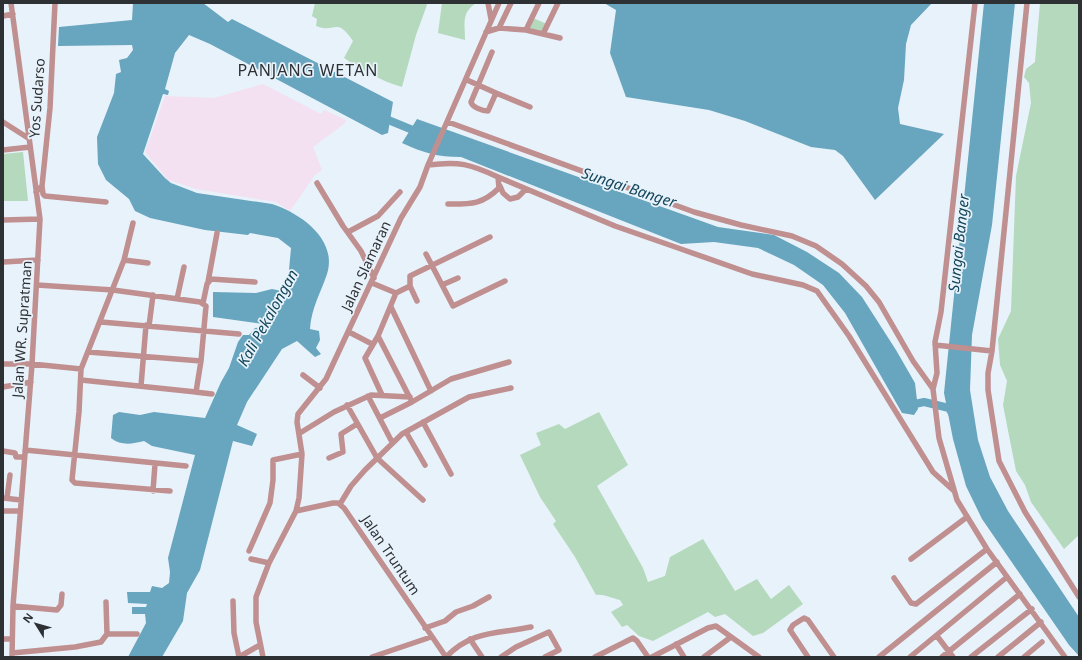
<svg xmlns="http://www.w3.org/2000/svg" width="1082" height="660" viewBox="0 0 1082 660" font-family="'Noto Sans',sans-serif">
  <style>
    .industrial { fill: #f3e0f0 }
    .green { fill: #b4d9bc }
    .water { fill: #68a5be }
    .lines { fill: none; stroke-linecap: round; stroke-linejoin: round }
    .river { stroke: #68a5be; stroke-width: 8 }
    .minor { stroke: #c08f90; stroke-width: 5.5 }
    .labels { text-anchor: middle; stroke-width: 3.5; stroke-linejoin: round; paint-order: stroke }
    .street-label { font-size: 14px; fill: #2d3134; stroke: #e8f2fb }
    .water-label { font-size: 15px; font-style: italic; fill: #124659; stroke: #e8f2fb }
    .quarter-label { font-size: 16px; letter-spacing: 1px; fill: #2d3134; stroke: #e8f2fb }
  </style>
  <rect width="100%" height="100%" fill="#e8f2fb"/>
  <!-- industrial -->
  <path class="industrial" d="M263 84 321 114 324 110 346 120 344 124 313 147 322 170 315 175 290 211 276 202 196 189 168 180 145 152 165 96 214 98Z"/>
  <!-- green -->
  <path class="green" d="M315 3H426L427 5 416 35 402 87C381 81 362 70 344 58L353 41C336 16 336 34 316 26L317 19 312 16Z
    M442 3H476C461 13 465 23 465 40L438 33Z
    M1040 3H1079V535L1064 549 1031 502 1025 485 1016 471 1003 405 1007 381 1000 365 998 339 1011 311 1016 176 1031 103 1029 83 1024 77 1026 69 1035 62Z
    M533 18 547 24 544 30 538 32 528 29Z
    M23 152 28 201H4L3 210V154Z
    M599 412 628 465 597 486 643 568 648 582 665 576 670 557 703 539 735 591 757 579 771 599 789 585 803 604 763 633 753 636 725 614 715 617 708 612 653 641 639 636 627 625 622 627 611 612 623 605 620 600C610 598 605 594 596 595L575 557 553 524 556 521 540 497 520 455 541 445 536 433 559 424 565 429Z"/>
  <!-- water -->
  <path class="water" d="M133 3H203L228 22 232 19 393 102 388 133 382 135 210 44 189 35 175 53 165 89 169 91 168 95 163 94 143 154 165 178 171 183 197 193 272 204C300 213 338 239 327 274 321 292 311 309 310 329L319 331 320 340 316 348 321 354 315 357 297 341 282 349 247 402 237 425 257 434 252 446 233 441 200 570 187 593 183 621 162 657H128L146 623 145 614H132V607H146L147 604 128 603 127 592H150L152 586 162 588 169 583 170 572 168 558 195 455 152 446 144 441C132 444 121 446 111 438L113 415 119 412 140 415 154 412 205 418 221 382 229 368 238 342 243 335H249L255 328 263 327 264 324 213 317V292L256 293 272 289 287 292 291 248 278 238 250 233 248 235 205 230 150 218 135 211 129 199 106 180 98 164 97 137 114 93 116 74 121 72 119 60 127 58 133 50 132 45 58 46 59 27 132 20Z
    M604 3H932L911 25 906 44 904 80 898 108 900 124 944 134 875 200 843 156 835 150 811 147 745 121 709 110 626 97 610 53 616 10Z
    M984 3H1015L992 225 972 335 970 390 978 440 990 477 1008 511 1079 617V656L1069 645 982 519 966 486 953 439 944 393Z
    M417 119 718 227 774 235 807 252 839 273 862 297 896 350 915 383 918 409 914 415 902 413 845 313 823 285 794 265 758 248 714 242 681 244 461 157C437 157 424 153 402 143Z"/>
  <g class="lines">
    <!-- river -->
    <path class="river" d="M381 117 420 133
      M910 399 915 404 924 402 949 408 953 415"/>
    <!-- minor -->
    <path class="minor" d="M11 3 40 219 32 364 13 606 12 657
      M488 3 491 19
      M3 16 13 14
      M499 28 526 30 543 34 558 3
      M526 30 539 3
      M486 32 499 28 511 3
      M543 34 560 38
      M467 80 496 93 488 111C482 111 472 107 471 102L492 52
      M496 93 530 107
      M3 122 28 138
      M448 122 694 212 741 225 792 236 816 246 842 264 866 286 879 302 913 361 933 389 939 438 957 500 987 549 1065 657
      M3 150 30 147
      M428 165C459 161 470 164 498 177L499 188C482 205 470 204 448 204
      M498 177 615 226 681 249 752 274 803 285 817 291 849 336 933 472 953 490
      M317 183 343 226 361 251 374 278
      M42 186 43 194 45 196 106 202
      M500 186 503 193 510 199 518 197 526 189
      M36 192 42 186 50 108 55 3
      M3 220 40 219
      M133 223 124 260 81 369 79 412 72 480 75 483 170 491
      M348 232 378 216 400 192
      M426 254 453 306 505 281
      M124 260 148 263
      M3 262 38 260
      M208 282 217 233
      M372 283 396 293 378 336 365 358 382 395
      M37 285 113 290 200 302 206 306 201 361 196 392 81 380
      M442 285 458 278
      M410 286 417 301
      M396 293 410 286V276L490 237
      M177 299 184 267
      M203 303 207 284 211 279 255 282
      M391 307 431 391
      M101 322 239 334
      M149 326 153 295
      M349 332 372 344
      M378 336 411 400
      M935 345 992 351 1027 3
      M992 351 988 373V390L999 461 1025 512 1079 597
      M88 352 201 361
      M3 364H32L81 369
      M303 375 320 388
      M141 386 146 325
      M3 387 31 382
      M933 389 937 373 935 342 941 312 975 3
      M195 392 212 394
      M368 396 392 442
      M347 405 377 458 423 500
      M380 418 412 402 451 379 509 362
      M423 422 451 474
      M406 432 425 465
      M300 433 334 412 371 395 410 397
      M25 450 186 466
      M3 451 15 453 16 457H24
      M329 458 343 452 341 434 357 424
      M153 491 155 464
      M3 498 21 500
      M7 498 10 475
      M340 504 351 486 365 470 402 434 469 397 511 388
      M3 511H20
      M296 511 333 503H338L344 508 446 657
      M249 551 270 503 273 480V460L302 454
      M251 559 269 563
      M911 559 967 517
      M894 578 911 603 916 604 987 549
      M233 601 234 633 239 657
      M13 606 57 610 61 605 62 594
      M425 628 445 621 456 612 473 606 489 597
      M107 634H137
      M937 636 953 657
      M3 639H12
      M470 639 482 657
      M676 644 684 657
      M12 653 75 647 101 642 107 634 106 602
      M239 657 260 645
      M263 657 256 622V597L269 563 296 511 299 498 302 454 297 422 298 414 326 379 401 218 420 187 428 165 499 3
      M372 657 431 637
      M446 657C472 630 497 634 531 627
      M501 657 516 647 549 632 559 650 545 657
      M595 657 633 638 637 641 648 657
      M652 657 708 628 716 626 759 657
      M704 657 731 637
      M808 657 790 630 793 625 804 618 808 620 834 657
      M879 657 997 562
      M910 657 1007 577
      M942 657 1020 594
      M971 657 1032 609
      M998 657 1041 622
      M1024 657 1042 642"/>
  </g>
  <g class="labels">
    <!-- street labels -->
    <g class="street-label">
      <text transform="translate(37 98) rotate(-86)" y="5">Yos Sudarso</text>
      <text transform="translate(366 266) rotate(-65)" y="5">Jalan Slamaran</text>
      <text transform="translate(22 329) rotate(-86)" y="5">Jalan WR. Supratman</text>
      <text transform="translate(391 555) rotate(56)" y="5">Jalan Truntum</text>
    </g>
    <!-- water labels -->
    <g class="water-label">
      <text transform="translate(629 188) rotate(18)" y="5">Sungai Banger</text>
      <text transform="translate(959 243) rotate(-84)" y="5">Sungai Banger</text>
      <text transform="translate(268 318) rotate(-61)" y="5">Kali Pekalongan</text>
    </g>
    <!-- quarter labels -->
    <g class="quarter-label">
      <text x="308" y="76">PANJANG WETAN</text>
    </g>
  </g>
  <!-- border -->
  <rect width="1082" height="660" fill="none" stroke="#2d3134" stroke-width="8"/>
  <!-- north arrow -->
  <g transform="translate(36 624) rotate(307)" stroke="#e8f2fb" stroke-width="3" paint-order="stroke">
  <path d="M0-3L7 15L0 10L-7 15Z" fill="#2d3134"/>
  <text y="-6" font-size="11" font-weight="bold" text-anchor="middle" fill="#2d3134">N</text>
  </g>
</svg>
